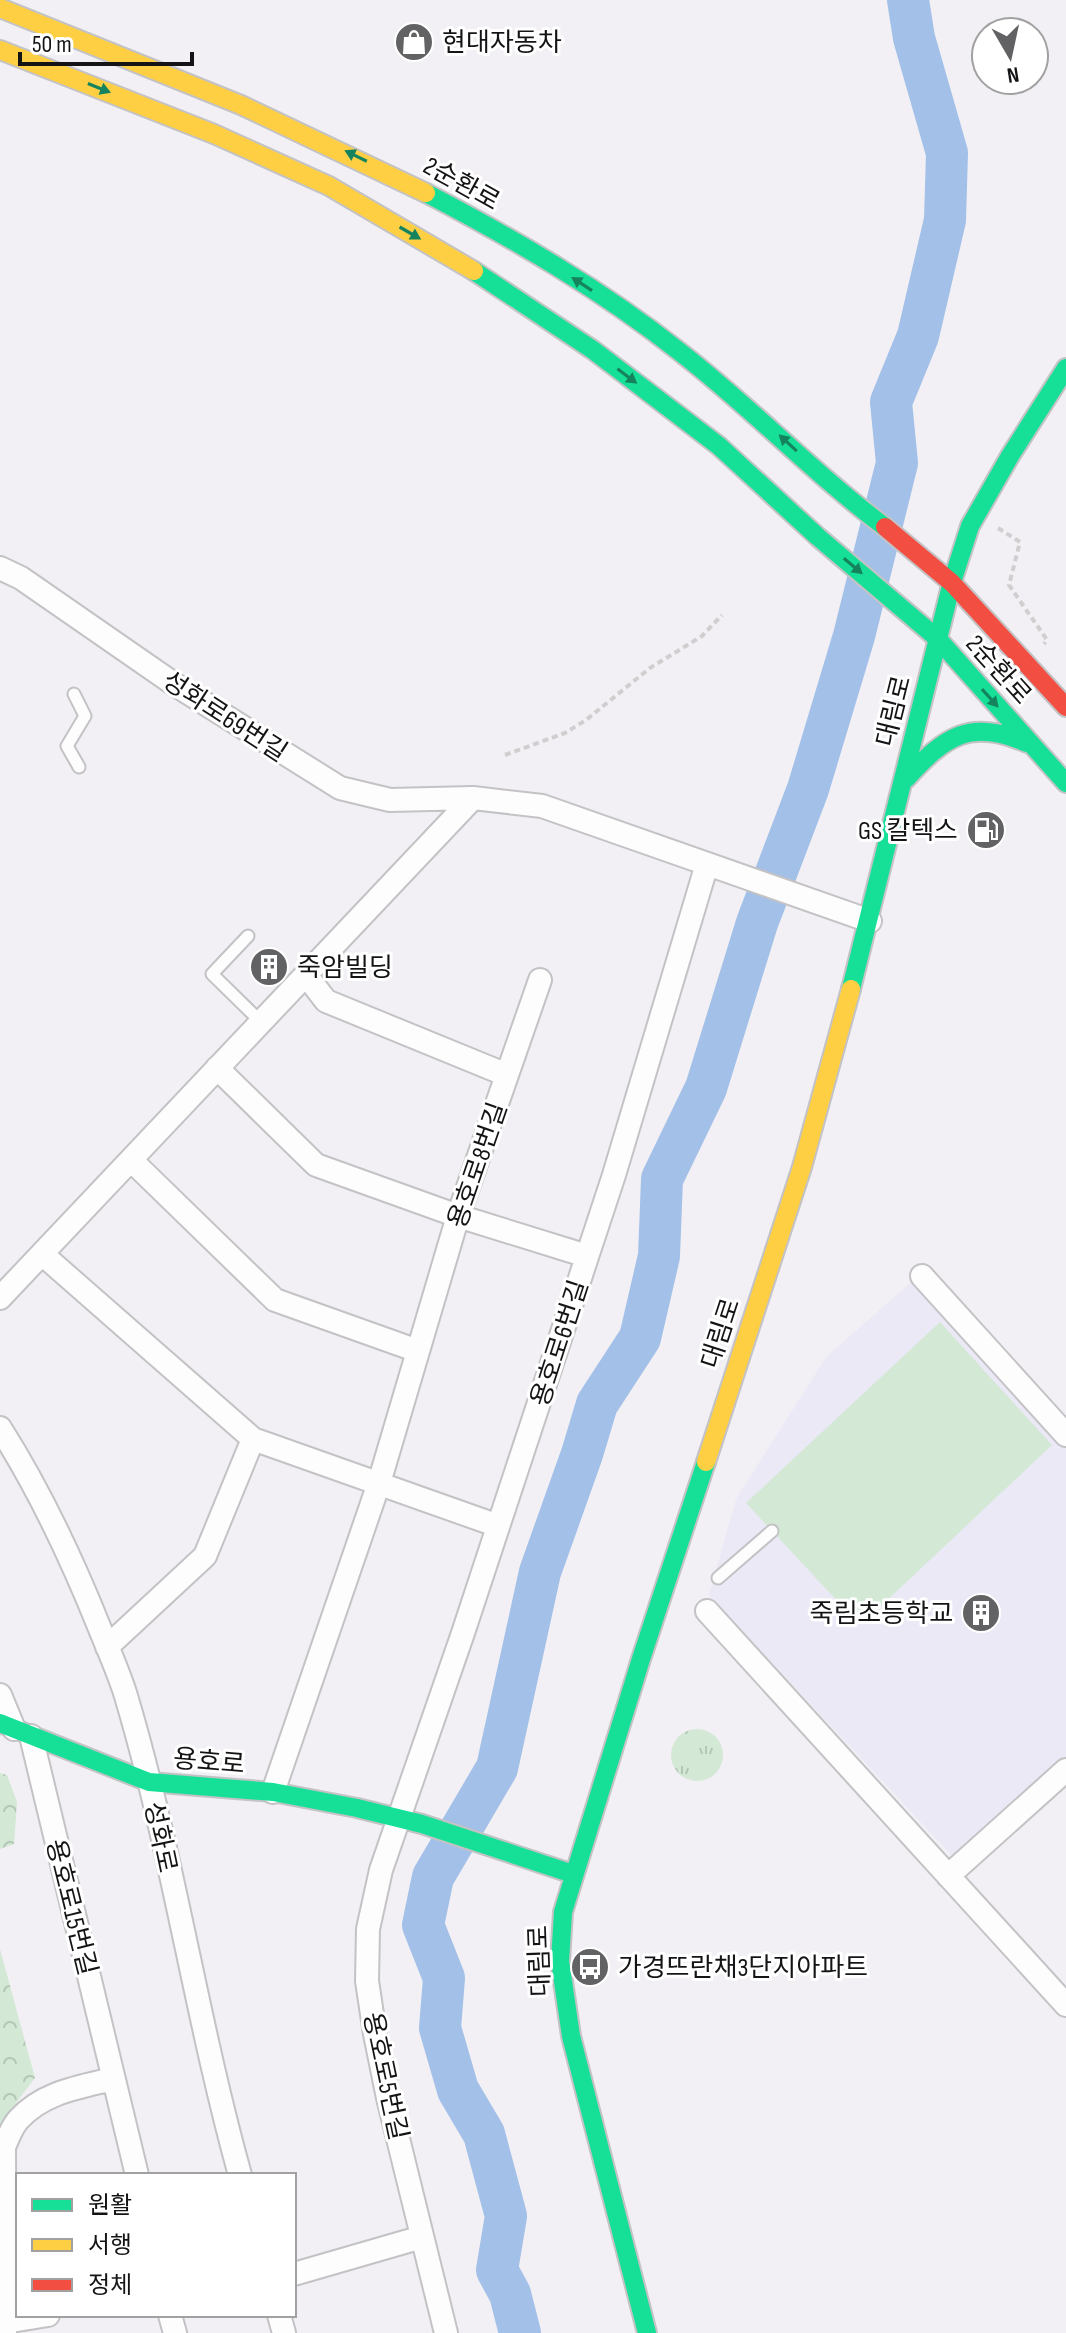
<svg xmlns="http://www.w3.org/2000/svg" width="1066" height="2333" viewBox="0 0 1066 2333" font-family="'Sofia Sans Condensed','Noto Sans KR',sans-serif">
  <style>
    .education { fill: #ece9f7 }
    .grass { fill: url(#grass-tufts) }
    .forest { fill: url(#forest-crowns) }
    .pitch { fill: #d3e8d5 }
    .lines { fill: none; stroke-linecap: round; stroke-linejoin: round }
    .river { stroke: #a3c0e8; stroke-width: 42 }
    .lane-casing { stroke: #c3c2c5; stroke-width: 15 }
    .street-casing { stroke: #c3c2c5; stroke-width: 26 }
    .fast-casing { stroke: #c3c2c5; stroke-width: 22 }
    .slow-casing { stroke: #c3c2c5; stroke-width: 22 }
    .jam-casing { stroke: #c3c2c5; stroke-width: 22 }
    .path { stroke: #cfcfd0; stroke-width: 4; stroke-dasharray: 6 4; stroke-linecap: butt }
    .lane { stroke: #fdfdfd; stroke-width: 11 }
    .street { stroke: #fdfdfd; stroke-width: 22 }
    .fast { stroke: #16e098; stroke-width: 18 }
    .slow { stroke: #ffcf43; stroke-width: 18 }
    .jam { stroke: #f24e42; stroke-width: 18 }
    .oneway { fill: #15845e }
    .labels { text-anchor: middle; stroke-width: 6; stroke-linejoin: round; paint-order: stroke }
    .poi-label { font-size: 26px; fill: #141416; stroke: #fff; text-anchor: start }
    .street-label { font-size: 26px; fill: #141416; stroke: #fff }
  </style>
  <defs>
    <pattern id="grass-tufts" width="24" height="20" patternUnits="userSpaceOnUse" patternTransform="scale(2)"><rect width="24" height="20" fill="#d3e8d5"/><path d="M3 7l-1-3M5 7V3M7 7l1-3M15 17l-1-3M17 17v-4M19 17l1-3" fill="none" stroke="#b4c6b6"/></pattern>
    <pattern id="forest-crowns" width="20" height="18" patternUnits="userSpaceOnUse" patternTransform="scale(2)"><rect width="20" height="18" fill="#d3e8d5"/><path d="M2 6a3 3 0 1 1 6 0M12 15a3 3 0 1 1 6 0" fill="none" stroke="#b4c6b6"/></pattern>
  </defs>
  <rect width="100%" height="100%" fill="#f2f0f4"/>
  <!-- education -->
  <path class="education" d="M917 1277 1066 1440V1758L954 1858 709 1595 736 1499 826 1357Z"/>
  <!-- grass -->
  <path class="grass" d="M671 1755a26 26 0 1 1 52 0a26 26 0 1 1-52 0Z"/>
  <!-- forest -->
  <path class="forest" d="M0 1773 7 1775 17 1802 14 1844 0 1849Z
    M0 1949 35 2078 0 2124Z"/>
  <!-- pitch -->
  <path class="pitch" d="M940 1322 1052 1445 879 1608 855 1620 746 1503Z"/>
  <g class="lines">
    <!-- river -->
    <path class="river" d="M520 2333 510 2294 497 2270 506 2216 484 2134 458 2090 440 2028 444 1978 423 1925 433 1877 497 1768 540 1572 582 1454 597 1404 640 1338 659 1256 662 1179 706 1088 757 923 808 789 854 636 897 463 891 402 918 336 945 220 947 153 914 38 908 0"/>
    <defs>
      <path id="lane" d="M74 694 85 716 67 746 79 767
        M248 936 212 974 261 1022
        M718 1578 772 1531"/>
      <path id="street" d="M0 568 21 578 174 684 340 788 390 800 473 798 0 1298
        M473 798 542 806 870 921
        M306 975 326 1001 507 1075
        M217 1068 316 1165 458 1216 587 1256
        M131 1160 275 1300 418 1351
        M42 1254 253 1439 493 1524
        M922 1276 1066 1435
        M0 1428C40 1491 72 1559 100 1629 109 1651 119 1673 126 1696 173 1854 196 2017 240 2175
        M707 1611 1066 2005
        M107 1647 205 1556 253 1439
        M0 1695 14 1729
        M31 1736 137 2175
        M273 1792 379 1483 458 1216 540 980
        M948 1876 1066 1770
        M294 2274 422 2237
        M170 2315 175 2333
        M279 2315 284 2333
        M5 2322 48 2315
        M5 2333 4 2147C8 2138 12 2126 19 2119 44 2092 80 2087 113 2079
        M446 2333 388 2098 375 2034 367 1981 368 1929 381 1870 463 1633 614 1175 707 864"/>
      <path id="fast" d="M426 193C514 239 602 290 680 352 751 407 813 473 885 527
        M474 271 593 350 719 446 818 537 938 639 1066 783
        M906 779C945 736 970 718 1027 743
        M851 989 952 582 970 526 1010 456 1066 368
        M0 1723 149 1782 273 1792 357 1808 422 1824 573 1874
        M647 2333 571 2036 560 1961 563 1912 641 1659 706 1462"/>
      <path id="slow" d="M0 8 241 105 426 193
        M0 50 214 134 329 186 474 271
        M706 1462 802 1167 851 989"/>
      <path id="jam" d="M885 527 952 583 1066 707"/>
    </defs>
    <!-- lane casing -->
    <use href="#lane" class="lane-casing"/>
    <!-- street casing -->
    <use href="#street" class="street-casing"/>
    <!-- fast casing -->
    <use href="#fast" class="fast-casing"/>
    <!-- slow casing -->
    <use href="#slow" class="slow-casing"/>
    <!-- jam casing -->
    <use href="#jam" class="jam-casing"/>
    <!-- path -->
    <path class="path" d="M998 528 1020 542 1009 585 1047 640 1044 644
      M505 755 565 733 586 720 650 668 702 636 722 615"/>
    <!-- lane -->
    <use href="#lane" class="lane"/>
    <!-- street -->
    <use href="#street" class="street"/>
    <!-- fast -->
    <use href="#fast" class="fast"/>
    <!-- slow -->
    <use href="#slow" class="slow"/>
    <!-- jam -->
    <use href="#jam" class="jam"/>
  </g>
  <!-- one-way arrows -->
  <defs><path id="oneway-solid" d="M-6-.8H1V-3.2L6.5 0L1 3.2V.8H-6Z" transform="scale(2)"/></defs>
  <g class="oneway">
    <use href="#oneway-solid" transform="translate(99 88) rotate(22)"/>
    <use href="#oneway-solid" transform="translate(356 156) rotate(-154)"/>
    <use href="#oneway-solid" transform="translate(410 233) rotate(30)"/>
    <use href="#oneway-solid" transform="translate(582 284) rotate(-147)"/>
    <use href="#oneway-solid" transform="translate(627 376) rotate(37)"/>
    <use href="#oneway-solid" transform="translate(788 443) rotate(-137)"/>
    <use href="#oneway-solid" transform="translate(853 566) rotate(40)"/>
    <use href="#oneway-solid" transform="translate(990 698) rotate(48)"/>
  </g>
  <!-- icons -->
  <defs>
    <symbol id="shop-disc" viewBox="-11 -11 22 22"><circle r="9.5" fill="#626164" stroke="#fff"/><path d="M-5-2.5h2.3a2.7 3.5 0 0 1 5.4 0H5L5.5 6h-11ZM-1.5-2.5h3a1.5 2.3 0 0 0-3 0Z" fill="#fff"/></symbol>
    <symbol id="fuel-disc" viewBox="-11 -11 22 22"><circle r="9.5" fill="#626164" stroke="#fff"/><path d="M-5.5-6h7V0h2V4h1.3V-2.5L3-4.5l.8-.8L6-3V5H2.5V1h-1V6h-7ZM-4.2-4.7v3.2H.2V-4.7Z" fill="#fff"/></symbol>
    <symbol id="building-disc" viewBox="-11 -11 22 22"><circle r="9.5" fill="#626164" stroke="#fff"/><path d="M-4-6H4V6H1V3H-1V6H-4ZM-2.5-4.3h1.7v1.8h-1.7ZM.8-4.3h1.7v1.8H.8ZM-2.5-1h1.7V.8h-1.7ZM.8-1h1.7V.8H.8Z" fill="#fff"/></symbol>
    <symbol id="bus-disc" viewBox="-11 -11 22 22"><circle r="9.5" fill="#626164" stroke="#fff"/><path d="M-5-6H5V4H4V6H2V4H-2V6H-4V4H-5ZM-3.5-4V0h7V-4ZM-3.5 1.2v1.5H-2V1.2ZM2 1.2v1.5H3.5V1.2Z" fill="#fff"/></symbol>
  </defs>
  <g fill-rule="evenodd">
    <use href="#shop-disc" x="392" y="20" width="44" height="44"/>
    <use href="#fuel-disc" x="964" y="808" width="44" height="44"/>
    <use href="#building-disc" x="247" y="945" width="44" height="44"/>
    <use href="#building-disc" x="959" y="1591" width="44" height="44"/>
    <use href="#bus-disc" x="568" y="1945" width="44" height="44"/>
  </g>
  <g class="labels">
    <!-- poi labels -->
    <g class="poi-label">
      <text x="442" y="51">현대자동차</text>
      <text x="958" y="839" text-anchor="end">GS 칼텍스</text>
      <text x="297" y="976">죽암빌딩</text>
      <text x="953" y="1622" text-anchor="end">죽림초등학교</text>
      <text x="618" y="1976">가경뜨란채3단지아파트</text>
    </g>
    <!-- street labels -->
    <g class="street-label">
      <text transform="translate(462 183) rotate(29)" y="9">2순환로</text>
      <text transform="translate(999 669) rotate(48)" y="9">2순환로</text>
      <text transform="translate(893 711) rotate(-76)" y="9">대림로</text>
      <text transform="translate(225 716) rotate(33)" y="9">성화로69번길</text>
      <text transform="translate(477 1165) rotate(-71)" y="9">용호로8번길</text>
      <text transform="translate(720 1333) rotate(-72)" y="9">대림로</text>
      <text transform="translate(559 1343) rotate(-72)" y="9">용호로6번길</text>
      <text transform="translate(209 1761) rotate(5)" y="9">용호로</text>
      <text transform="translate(161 1837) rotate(78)" y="9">성화로</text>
      <text transform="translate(72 1907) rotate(76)" y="9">용호로15번길</text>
      <text transform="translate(539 1961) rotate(-92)" y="9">대림로</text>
      <text transform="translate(386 2076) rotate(78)" y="9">용호로5번길</text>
    </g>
  </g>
  <!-- legend -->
  <rect x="16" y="2173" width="280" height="144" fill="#ffffff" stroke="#a1a1a2" stroke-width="2"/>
  <rect x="32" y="2199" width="40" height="12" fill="#16e098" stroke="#a1a1a2" stroke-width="2"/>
  <text x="88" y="2213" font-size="24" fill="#141416">원활</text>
  <rect x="32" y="2239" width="40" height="12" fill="#ffcf43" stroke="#a1a1a2" stroke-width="2"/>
  <text x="88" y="2253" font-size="24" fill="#141416">서행</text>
  <rect x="32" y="2279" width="40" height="12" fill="#f24e42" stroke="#a1a1a2" stroke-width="2"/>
  <text x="88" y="2293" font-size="24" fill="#141416">정체</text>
  <!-- north arrow -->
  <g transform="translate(1010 56) rotate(171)"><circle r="38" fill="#ffffff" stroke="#a1a1a2" stroke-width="2"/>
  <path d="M0-6L14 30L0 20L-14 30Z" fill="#626164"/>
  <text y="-12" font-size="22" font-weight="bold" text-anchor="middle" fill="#141416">N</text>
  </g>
  <!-- scale -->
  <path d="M20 52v12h172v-12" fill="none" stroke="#141416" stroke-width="4"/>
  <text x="32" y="52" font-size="24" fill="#141416" stroke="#ffffff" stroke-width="6" paint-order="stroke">50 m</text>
</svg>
